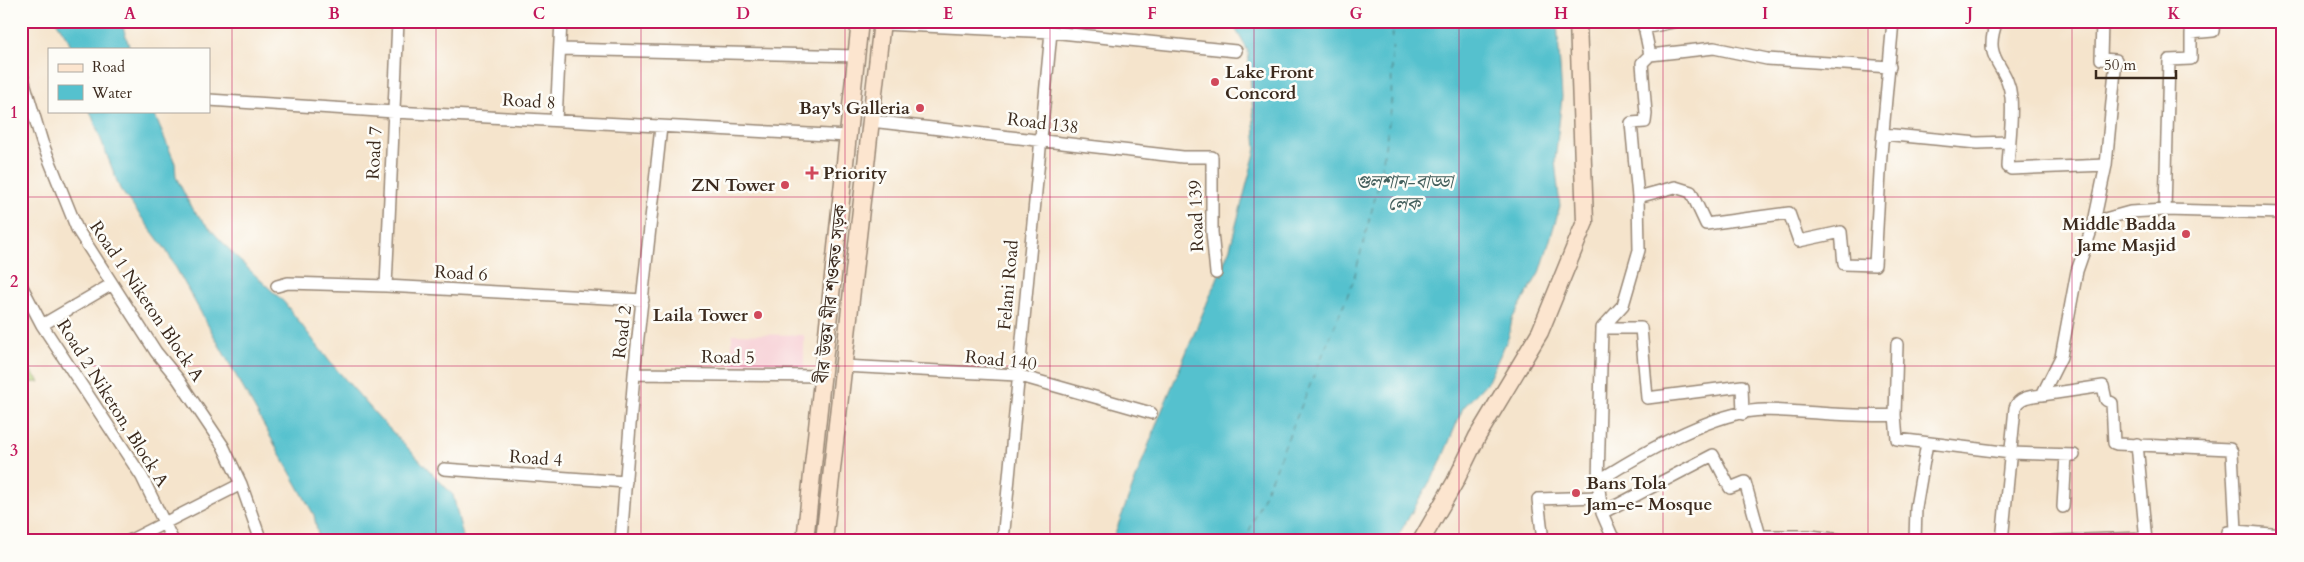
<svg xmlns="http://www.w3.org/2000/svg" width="2304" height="562" viewBox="0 0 2304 562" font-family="Cardo,'Noto Serif Bengali',serif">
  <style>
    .built { fill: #f7cfd5 }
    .green { fill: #b0ce75; stroke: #767c4a }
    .water { fill: #55c1ce; stroke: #487676 }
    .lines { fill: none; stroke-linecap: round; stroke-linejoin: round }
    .ferry { stroke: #445f5c; stroke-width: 1; stroke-dasharray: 6 5; stroke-linecap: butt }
    .street-casing { stroke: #988775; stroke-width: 14 }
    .secondary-casing { stroke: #988775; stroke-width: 19 }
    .street { stroke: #fff; stroke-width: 11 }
    .secondary { stroke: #fce5cf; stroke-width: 16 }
    .grid { fill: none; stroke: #c2185b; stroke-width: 1; stroke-opacity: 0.55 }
    .poi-dot { fill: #d1495b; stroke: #fdfcf7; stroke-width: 2 }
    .labels { text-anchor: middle; stroke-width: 5; stroke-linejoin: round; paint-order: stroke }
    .poi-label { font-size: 18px; font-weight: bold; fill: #3b2a1e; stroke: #fdfcf7; text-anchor: end }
    .street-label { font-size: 18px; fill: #3b2a1e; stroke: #fdfcf7 }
    .water-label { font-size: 19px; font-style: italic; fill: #445f5c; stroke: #fdfcf7 }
    .neatline { fill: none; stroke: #c2185b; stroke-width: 2 }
    .grid-label { font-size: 16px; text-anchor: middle; font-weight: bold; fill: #c2185b }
  </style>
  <rect width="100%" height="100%" fill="#fdfcf7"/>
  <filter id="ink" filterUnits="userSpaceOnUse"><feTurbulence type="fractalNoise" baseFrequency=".02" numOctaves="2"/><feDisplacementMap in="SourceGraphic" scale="10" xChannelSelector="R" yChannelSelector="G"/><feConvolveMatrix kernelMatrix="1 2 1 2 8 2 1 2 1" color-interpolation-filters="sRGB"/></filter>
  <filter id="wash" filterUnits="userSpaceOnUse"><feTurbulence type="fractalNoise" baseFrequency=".0096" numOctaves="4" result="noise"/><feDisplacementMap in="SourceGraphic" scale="20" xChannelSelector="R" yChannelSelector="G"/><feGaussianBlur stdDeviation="1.12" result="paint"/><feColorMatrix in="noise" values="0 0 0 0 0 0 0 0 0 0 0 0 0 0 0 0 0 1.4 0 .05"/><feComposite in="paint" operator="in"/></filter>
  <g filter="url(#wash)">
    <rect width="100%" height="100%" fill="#f5e4cc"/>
    <!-- built -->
    <path class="built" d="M732 334 804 335V371L732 370Z"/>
    <!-- green -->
    <path class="green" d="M21 360 40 382 21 383Z"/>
    <!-- water -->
    <path class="water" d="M56 21H121L130 49H71L69 41Z
      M1231 21H1557L1562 97 1555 161 1560 206 1541 270 1512 319 1509 336 1488 381 1463 408 1439 466 1395 541H1112L1160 415 1230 248 1256 149 1248 51Z
      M90 111H153L175 163 176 177 192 209 238 259 284 302 330 362 382 421 453 495 464 541H319L314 515 166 250 120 189Z"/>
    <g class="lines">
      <!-- ferry -->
      <path class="ferry" d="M1245 541 1353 282 1380 179 1391 109 1393 21"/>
    </g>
  </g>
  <g filter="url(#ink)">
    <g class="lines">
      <defs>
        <path id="street" d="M1997 21C1981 62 2008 63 2011 97 2013 119 2009 144 2008 167L2011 169 2106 165
          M882 24 1051 32 1236 51
          M1644 28 1678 21
          M560 49 857 56
          M1650 55 1714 48 1767 59 1890 67
          M21 72 42 142 77 229 156 352 178 379 223 446 241 484 261 541
          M209 100 394 112 848 136
          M556 120 561 21
          M871 121 1183 157H1212V232L1216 273
          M1883 134 1977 143 2009 142
          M1638 197 1675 187 1691 192 1706 224 1789 213 1799 241 1841 232 1844 264 1875 265 1881 154 1893 21
          M2165 210 2169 60 2191 59V33L2213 31 2214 21
          M2094 222 2130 212 2165 210 2283 213
          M21 285 42 325 142 477 173 541
          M277 286 288 283 386 286 643 300
          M386 286 398 21
          M42 325 112 284
          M1602 328H1641L1647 398 1742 386 1743 414
          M1897 344 1895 415 1897 439 2011 453 2074 455
          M843 366 1017 375 1151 413
          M634 374 821 376
          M2042 395 2103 386 2106 400 2112 403 2114 443 2117 444 2230 449 2232 452 2236 531 2283 535
          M2137 444 2146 541
          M444 469 626 482
          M1598 481C1639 455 1716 410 1765 410 1809 411 1851 418 1895 415
          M2063 507 2066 455
          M1602 513 1713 455 1730 488 1745 482 1760 536
          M129 541 241 484
          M621 541 634 374 661 127
          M1003 541 1051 32
          M1543 541 1538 499 1599 497
          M1617 541 1612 536 1602 513 1598 481 1602 328 1623 305 1639 250 1638 197 1631 123 1645 122 1646 114 1642 63 1650 55 1643 21
          M1764 541 1760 536H1811L1849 541
          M1915 541 1916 507 1927 443
          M2002 541 2015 408C2018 397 2032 396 2042 395L2061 357 2077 271 2094 222 2106 165 2116 60 2101 59 2102 21
          M2054 541 2145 538
          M2226 541 2228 532 2236 531"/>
        <path id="secondary" d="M805 541 860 21
          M824 541 882 21
          M1421 541 1455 482 1477 437 1540 332 1585 222 1578 21"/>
      </defs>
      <!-- street casing -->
      <use href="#street" class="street-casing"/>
      <!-- secondary casing -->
      <use href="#secondary" class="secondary-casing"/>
      <!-- street -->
      <use href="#street" class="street"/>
      <!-- secondary -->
      <use href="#secondary" class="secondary"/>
    </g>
  </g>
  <!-- grid -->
  <path class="grid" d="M232 21V541M436 21V541M641 21V541M845 21V541M1050 21V541M1254 21V541M1459 21V541M1663 21V541M1868 21V541M2072 21V541M21 197H2283M21 366H2283"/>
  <!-- markers -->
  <g class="poi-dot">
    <circle cx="1215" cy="82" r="5"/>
    <circle cx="920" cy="108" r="5"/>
    <path d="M809.5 165.5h5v5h5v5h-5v5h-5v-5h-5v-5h5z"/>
    <circle cx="785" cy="185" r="5"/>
    <circle cx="2186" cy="234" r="5"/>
    <circle cx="758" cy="315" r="5"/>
    <circle cx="1576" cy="493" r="5"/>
  </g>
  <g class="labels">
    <!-- poi labels -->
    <g class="poi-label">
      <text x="1225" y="78" text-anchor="start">Lake Front<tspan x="1225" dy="21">Concord</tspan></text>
      <text x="910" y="114">Bay's Galleria</text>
      <text x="823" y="179" text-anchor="start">Priority</text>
      <text x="775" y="191">ZN Tower</text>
      <text x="2176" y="230">Middle Badda<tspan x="2176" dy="21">Jame Masjid</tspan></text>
      <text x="748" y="321">Laila Tower</text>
      <text x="1586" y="489" text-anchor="start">Bans Tola<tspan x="1586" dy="21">Jam-e- Mosque</tspan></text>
    </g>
    <!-- street labels -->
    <g class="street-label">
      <text transform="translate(529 101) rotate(3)" y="6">Road 8</text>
      <text transform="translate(1043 123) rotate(7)" y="6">Road 138</text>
      <text transform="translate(374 153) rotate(-87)" y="6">Road 7</text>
      <text transform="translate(1196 216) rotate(-92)" y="6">Road 139</text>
      <text transform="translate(461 273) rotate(3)" y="6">Road 6</text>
      <text transform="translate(1008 285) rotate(-85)" y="6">Felani Road</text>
      <text transform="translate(831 294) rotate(-84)" y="6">বীর উত্তম মীর শওকত সড়ক</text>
      <text transform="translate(147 301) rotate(56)" y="6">Road 1 Niketon Block A</text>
      <text transform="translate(622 332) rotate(-83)" y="6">Road 2</text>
      <text transform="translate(728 357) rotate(1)" y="6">Road 5</text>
      <text transform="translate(1001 360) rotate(6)" y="6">Road 140</text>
      <text transform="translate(113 403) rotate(58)" y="6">Road 2 Niketon, Block A</text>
      <text transform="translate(536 458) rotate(4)" y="6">Road 4</text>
    </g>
    <!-- water labels -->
    <g class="water-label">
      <text x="1404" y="188">গুলশান-বাড্ডা<tspan x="1404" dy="22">লেক</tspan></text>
    </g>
  </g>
  <!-- margin -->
  <rect width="2304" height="562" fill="none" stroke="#fdfcf7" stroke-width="55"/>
  <!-- legend -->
  <rect x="48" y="48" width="162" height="65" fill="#fdfcf7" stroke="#afa8a0"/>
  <rect x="58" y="64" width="25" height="8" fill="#fce5cf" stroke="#afa8a0"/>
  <text x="92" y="72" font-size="15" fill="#3b2a1e">Road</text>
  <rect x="58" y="85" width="25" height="15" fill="#55c1ce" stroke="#afa8a0"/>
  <text x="92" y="98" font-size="15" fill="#3b2a1e">Water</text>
  <!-- scale -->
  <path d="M2096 70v8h80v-8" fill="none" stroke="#3b2a1e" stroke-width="2.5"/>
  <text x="2104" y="70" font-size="15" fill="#3b2a1e" stroke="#fdfcf7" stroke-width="4" paint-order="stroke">50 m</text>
  <rect x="28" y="28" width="2248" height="506" class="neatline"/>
  <g class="grid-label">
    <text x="130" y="19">A</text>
    <text x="334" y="19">B</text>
    <text x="539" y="19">C</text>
    <text x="743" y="19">D</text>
    <text x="948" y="19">E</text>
    <text x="1152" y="19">F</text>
    <text x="1356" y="19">G</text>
    <text x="1561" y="19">H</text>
    <text x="1765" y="19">I</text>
    <text x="1970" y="19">J</text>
    <text x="2174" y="19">K</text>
    <text x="14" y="118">1</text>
    <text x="14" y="287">2</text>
    <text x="14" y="456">3</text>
  </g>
</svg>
